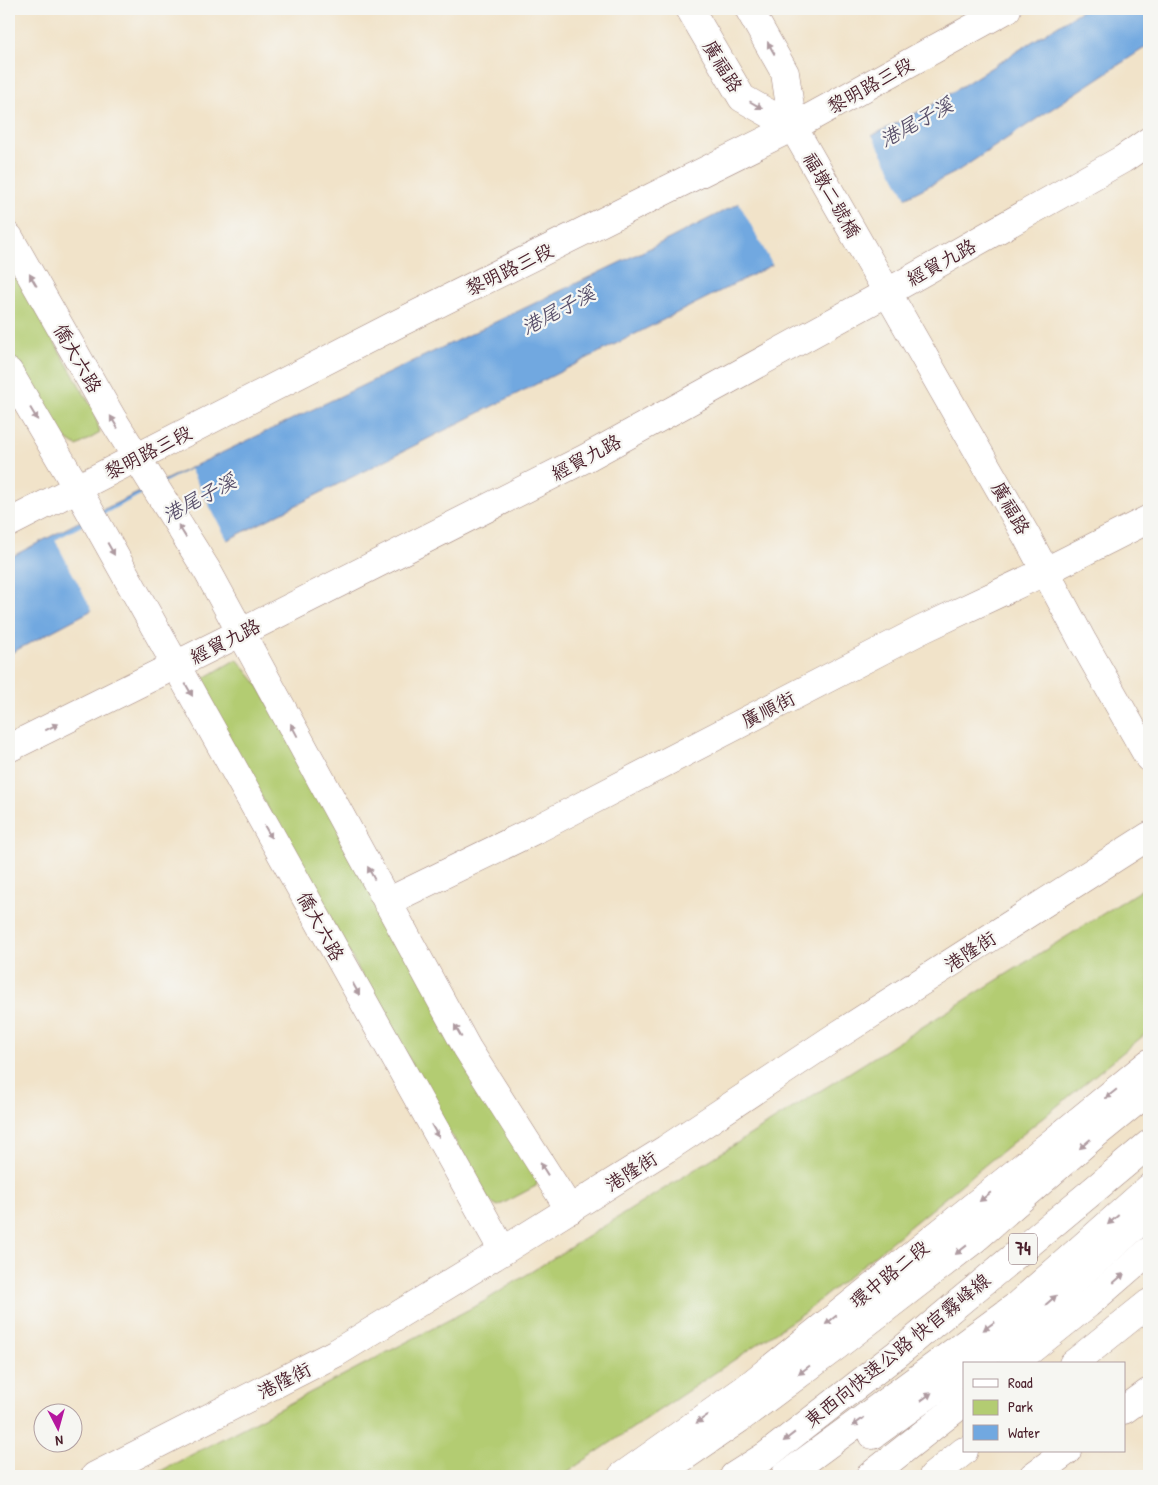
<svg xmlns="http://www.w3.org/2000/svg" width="1158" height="1485" viewBox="0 0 1158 1485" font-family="'Patrick Hand','LXGW WenKai TC',sans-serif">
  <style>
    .green { fill: #b3cc72; stroke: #7e764e }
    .water { fill: #71a8e0; stroke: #5e6486 }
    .pier { fill: #f1e3c9 }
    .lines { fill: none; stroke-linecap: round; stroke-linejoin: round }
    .minor-casing { stroke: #9e817a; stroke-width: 29 }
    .major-casing { stroke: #9e817a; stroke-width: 29 }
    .highway-casing { stroke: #9e817a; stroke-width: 29 }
    .minor { stroke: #fff; stroke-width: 28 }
    .major { stroke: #fff; stroke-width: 28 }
    .highway { stroke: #fff; stroke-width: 28 }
    .oneway { fill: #ae9aa0 }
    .labels { text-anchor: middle; stroke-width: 4.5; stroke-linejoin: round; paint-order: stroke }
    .shield { fill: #f6f6f2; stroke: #7e6067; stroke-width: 1 }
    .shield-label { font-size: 18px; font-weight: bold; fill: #4a1f2b }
    .street-label { font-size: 19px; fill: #4a1f2b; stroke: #f6f6f2 }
    .water-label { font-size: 20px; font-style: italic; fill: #584f6a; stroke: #f6f6f2 }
  </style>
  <rect width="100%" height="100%" fill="#f6f6f2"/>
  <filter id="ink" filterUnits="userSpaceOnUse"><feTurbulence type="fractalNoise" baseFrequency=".02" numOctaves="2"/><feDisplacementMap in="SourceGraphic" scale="10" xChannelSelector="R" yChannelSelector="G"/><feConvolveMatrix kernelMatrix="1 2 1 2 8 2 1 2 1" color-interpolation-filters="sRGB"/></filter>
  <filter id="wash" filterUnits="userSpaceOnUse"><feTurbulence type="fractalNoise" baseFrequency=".0096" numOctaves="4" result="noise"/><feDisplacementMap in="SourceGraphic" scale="20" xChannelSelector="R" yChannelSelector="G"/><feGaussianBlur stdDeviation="1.12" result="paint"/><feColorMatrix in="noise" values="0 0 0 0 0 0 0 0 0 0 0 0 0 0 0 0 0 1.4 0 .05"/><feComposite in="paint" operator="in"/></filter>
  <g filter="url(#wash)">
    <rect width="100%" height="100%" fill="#f1e3c9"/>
    <!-- green -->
    <path class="green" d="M9 263 94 411 100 433 77 446 58 434 9 351Z
      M237 659 258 685 539 1176 536 1186 498 1206 489 1201 212 709 201 680Z
      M1149 885V1031L804 1313 561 1476H151L483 1302Z"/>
    <!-- water -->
    <path class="water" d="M1084 9H1149V45L956 172 166 571 9 654V558L96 513 669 239 932 105Z"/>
    <!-- pier -->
    <path class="pier" d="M871 133 907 200 774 268 738 201Z
      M190 469 229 543 93 612 55 540Z"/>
  </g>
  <g filter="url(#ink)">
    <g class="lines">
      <defs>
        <path id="minor" d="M690 9 742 98 793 127
          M749 9 785 73 793 127
          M9 237 112 418 208 572 467 1048 570 1210
          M9 372 77 488 503 1251
          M9 523 399 323 793 127
          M9 748 242 632 586 458 888 292 1123 159 1149 141
          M387 902 539 828 921 630 1046 571 1149 519
          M972 1364 1007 1339 1149 1214
          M1124 1410 1149 1392
          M873 1435 964 1369
          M95 1476 336 1353 503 1251 666 1149 835 1037 1149 836
          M622 1476 745 1389 1021 1168 1149 1063
          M785 1476 1015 1307 1149 1188
          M1033 1476 1067 1451"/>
        <path id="major" d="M1007 9 793 127 1027 537 1083 642 1149 758"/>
        <path id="highway" d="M1013 1364 1088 1304 1149 1251
          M1073 1364 1149 1303
          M656 1476 739 1419 838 1345 975 1239 1090 1139 1149 1091
          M734 1476 767 1455 897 1354 1149 1144
          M870 1476 964 1402
          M933 1476 964 1451"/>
      </defs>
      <!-- minor casing -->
      <use href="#minor" class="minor-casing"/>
      <!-- major casing -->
      <use href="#major" class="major-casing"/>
      <!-- highway casing -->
      <use href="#highway" class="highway-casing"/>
      <!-- minor -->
      <use href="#minor" class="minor"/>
      <!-- major -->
      <use href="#major" class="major"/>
      <!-- highway -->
      <use href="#highway" class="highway"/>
    </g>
    <!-- one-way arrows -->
    <defs><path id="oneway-solid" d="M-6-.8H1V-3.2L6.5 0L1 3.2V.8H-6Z" transform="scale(1.25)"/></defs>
    <g class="oneway">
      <use href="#oneway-solid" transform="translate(771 48) rotate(-119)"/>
      <use href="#oneway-solid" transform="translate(756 105) rotate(30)"/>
      <use href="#oneway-solid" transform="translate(33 280) rotate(-120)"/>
      <use href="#oneway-solid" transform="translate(34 414) rotate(59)"/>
      <use href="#oneway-solid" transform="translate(114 422) rotate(-121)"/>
      <use href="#oneway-solid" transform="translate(182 531) rotate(-122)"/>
      <use href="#oneway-solid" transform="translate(111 549) rotate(61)"/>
      <use href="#oneway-solid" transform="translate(189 690) rotate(61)"/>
      <use href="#oneway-solid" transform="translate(52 727) rotate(-26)"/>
      <use href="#oneway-solid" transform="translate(294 730) rotate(-118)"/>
      <use href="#oneway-solid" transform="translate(268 832) rotate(61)"/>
      <use href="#oneway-solid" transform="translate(371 873) rotate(-118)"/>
      <use href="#oneway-solid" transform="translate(356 989) rotate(61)"/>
      <use href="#oneway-solid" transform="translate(458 1031) rotate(-119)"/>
      <use href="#oneway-solid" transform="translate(1111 1094) rotate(141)"/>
      <use href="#oneway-solid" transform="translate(435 1131) rotate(61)"/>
      <use href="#oneway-solid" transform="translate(1085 1144) rotate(139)"/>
      <use href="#oneway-solid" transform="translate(544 1169) rotate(-122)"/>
      <use href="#oneway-solid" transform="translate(985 1197) rotate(141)"/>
      <use href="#oneway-solid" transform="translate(1113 1220) rotate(139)"/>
      <use href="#oneway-solid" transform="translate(961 1250) rotate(142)"/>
      <use href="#oneway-solid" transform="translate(1119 1278) rotate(-41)"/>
      <use href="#oneway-solid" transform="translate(1051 1300) rotate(-41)"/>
      <use href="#oneway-solid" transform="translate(831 1320) rotate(141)"/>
      <use href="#oneway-solid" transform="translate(989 1326) rotate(144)"/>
      <use href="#oneway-solid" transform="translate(804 1370) rotate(143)"/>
      <use href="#oneway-solid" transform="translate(926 1397) rotate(-36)"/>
      <use href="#oneway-solid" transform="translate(702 1419) rotate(145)"/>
      <use href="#oneway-solid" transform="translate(858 1422) rotate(144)"/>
      <use href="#oneway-solid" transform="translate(789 1437) rotate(142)"/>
    </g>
  </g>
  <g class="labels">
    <!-- shield labels -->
    <rect class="shield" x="1009" y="1233.5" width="28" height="31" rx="4"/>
    <g class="shield-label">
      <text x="1023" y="1255">74</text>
    </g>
    <!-- street labels -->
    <g class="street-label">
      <text transform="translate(723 66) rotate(59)" y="7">廣福路</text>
      <text transform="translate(870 85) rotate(-29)" y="7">黎明路三段</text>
      <text transform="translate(832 195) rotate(60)" y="7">福墩二號橋</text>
      <text transform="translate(941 262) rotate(-29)" y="7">經貿九路</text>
      <text transform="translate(509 269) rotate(-26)" y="7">黎明路三段</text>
      <text transform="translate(78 358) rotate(60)" y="7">僑大六路</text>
      <text transform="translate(148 452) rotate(-27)" y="7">黎明路三段</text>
      <text transform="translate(586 457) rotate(-28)" y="7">經貿九路</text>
      <text transform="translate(1011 508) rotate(60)" y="7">廣福路</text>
      <text transform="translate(225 641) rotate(-27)" y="7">經貿九路</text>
      <text transform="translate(768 709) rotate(-27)" y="7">廣順街</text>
      <text transform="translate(321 926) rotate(61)" y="7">僑大六路</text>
      <text transform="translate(970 951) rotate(-33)" y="7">港隆街</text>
      <text transform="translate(631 1171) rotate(-32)" y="7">港隆街</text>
      <text transform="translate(889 1274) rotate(-39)" y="7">環中路二段</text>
      <text transform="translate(897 1350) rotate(-39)" y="7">東西向快速公路 快官霧峰線</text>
      <text transform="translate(284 1380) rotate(-27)" y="7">港隆街</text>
    </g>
    <!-- water labels -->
    <g class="water-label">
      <text transform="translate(916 122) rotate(-29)" y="7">港尾子溪</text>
      <text transform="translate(558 310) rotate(-28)" y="7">港尾子溪</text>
      <text transform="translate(199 498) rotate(-28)" y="7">港尾子溪</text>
    </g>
  </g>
  <!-- margin -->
  <rect width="1158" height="1485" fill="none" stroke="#f6f6f2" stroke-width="30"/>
  <!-- legend -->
  <rect x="963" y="1362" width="162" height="90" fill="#f6f6f2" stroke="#b1a0a2"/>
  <rect x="973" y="1379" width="25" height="8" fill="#ffffff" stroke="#b1a0a2"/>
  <text x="1008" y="1388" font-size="15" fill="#4a1f2b">Road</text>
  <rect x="973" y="1400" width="25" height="15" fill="#b3cc72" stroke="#b1a0a2"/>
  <text x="1008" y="1412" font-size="15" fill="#4a1f2b">Park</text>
  <rect x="973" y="1425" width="25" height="15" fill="#71a8e0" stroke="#b1a0a2"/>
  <text x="1008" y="1438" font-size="15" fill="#4a1f2b">Water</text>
  <!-- north arrow -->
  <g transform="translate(58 1428) rotate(174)"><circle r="24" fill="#f6f6f2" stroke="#b1a0a2"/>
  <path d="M0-4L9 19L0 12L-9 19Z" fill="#b5179e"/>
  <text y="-8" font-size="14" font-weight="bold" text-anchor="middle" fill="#4a1f2b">N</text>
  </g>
</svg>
